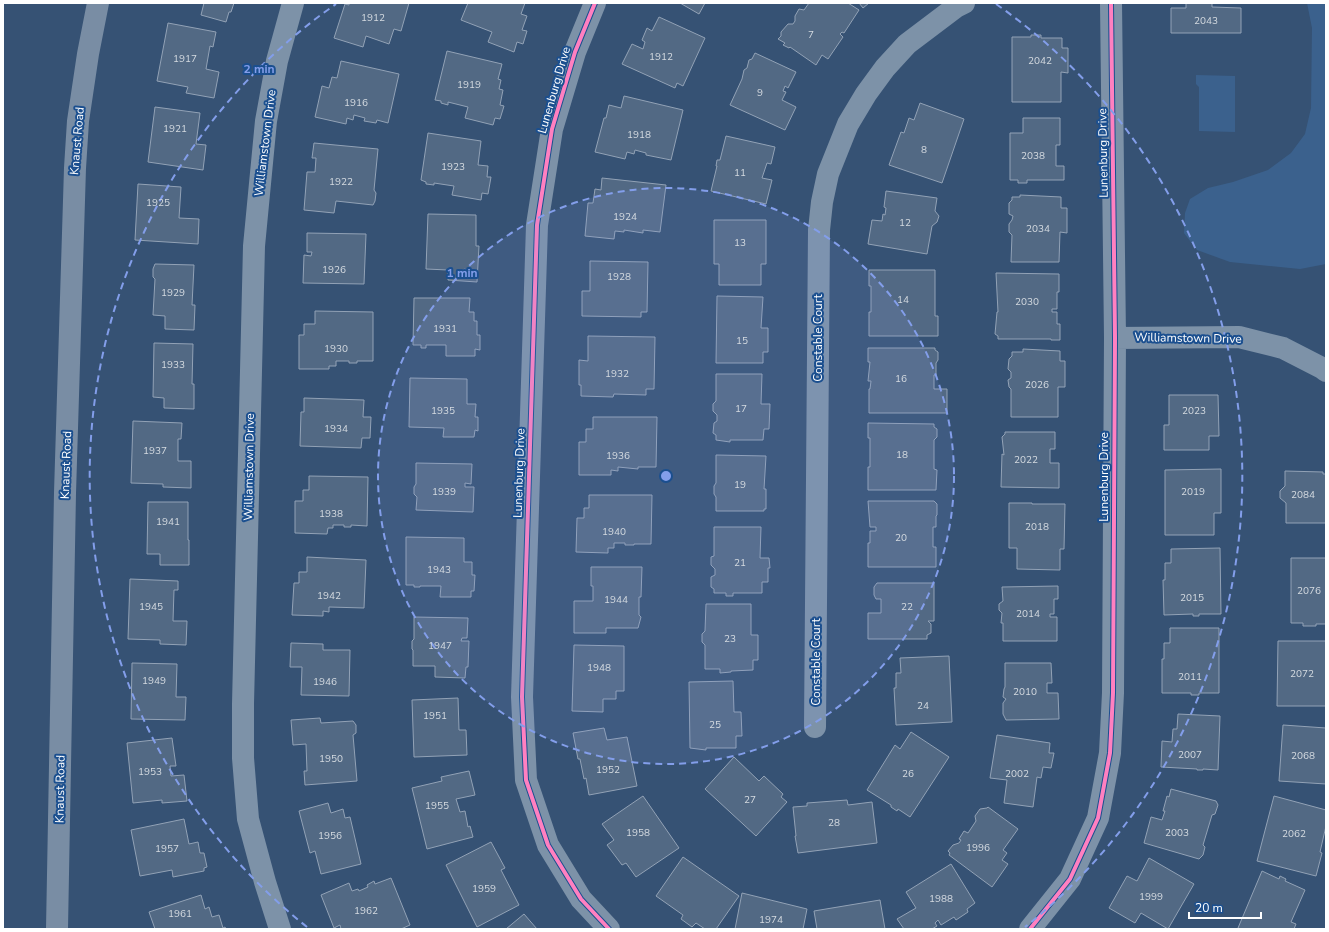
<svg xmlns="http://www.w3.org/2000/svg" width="1329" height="932" viewBox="0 0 1329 932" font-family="'Nunito Sans',sans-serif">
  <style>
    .water { fill: #3b618d }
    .building { fill: #526984; stroke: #92a2b6 }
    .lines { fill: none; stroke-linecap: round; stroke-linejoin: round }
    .minor { stroke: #7d92a8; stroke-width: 22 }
    .secondary { stroke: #798da4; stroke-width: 22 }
    .cycleway-casing { stroke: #1b4f8f; stroke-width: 6 }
    .cycleway { stroke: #ff80c0; stroke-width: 4 }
    .ring { fill: none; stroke: #839eea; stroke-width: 2; stroke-dasharray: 7 5 }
    .labels { text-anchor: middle; stroke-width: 4; stroke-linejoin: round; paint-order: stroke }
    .number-label { font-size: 10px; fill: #d4dae0 }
    .street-label { font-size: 12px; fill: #fff; stroke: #1b4f8f }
    .centre { fill: #839eea; stroke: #1b4f8f; stroke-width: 2 }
    .ring-label { font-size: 12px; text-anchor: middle; font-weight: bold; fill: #839eea; stroke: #1b4f8f; stroke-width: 4; stroke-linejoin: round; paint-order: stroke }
  </style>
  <rect width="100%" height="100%" fill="#365274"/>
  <!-- water -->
  <path class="water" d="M1307 3H1326V264L1300 269 1230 262 1197 250 1184 233 1185 213 1190 199 1208 188 1233 182 1268 170 1291 153 1305 134 1311 108 1312 28Z
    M1196 75 1235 76V132L1199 131V87L1196 84Z"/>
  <!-- building -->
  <path class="building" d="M204 3H234L231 12H229L226 22 201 15Z
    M349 3H409L401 31 394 29 389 44 366 36 363 47 334 38 345 4 349 5Z
    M468 3H525L521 14 527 16 522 30 527 31 523 44 517 42 514 52 488 42 492 32 461 20Z
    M680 3H705L699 14Z
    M809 3H848L859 10 844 33 842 32 840 34 843 37 828 59 822 55 816 65 790 47 789 48 783 45 785 43 778 39 781 36V32L788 24H793L795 21V16L799 9 804 10Z
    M859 3H869L863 8Z
    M1186 3H1212V7L1241 8V33H1171V8H1186Z
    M659 17 705 38 683 86 677 83 675 88 622 64 632 44 643 49 645 42 642 40 647 28 652 31Z
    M168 23 216 32 213 47 210 46 206 69 219 72 214 98 186 93 188 87 157 81Z
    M1031 35H1041V38H1062V48H1068V73L1061 72V102H1012V37H1031Z
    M447 51 502 64 498 79 501 80 499 89 503 90 500 105 504 106 500 119 495 118 493 125 465 118 468 107 448 102V105L441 103V101L435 100Z
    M755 53 796 72 788 88 785 86 783 91 786 92 782 100 796 107 785 130 730 105 742 79 744 70 747 68 749 60 752 59Z
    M341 61 399 74 388 123 377 120 376 123 364 121 365 118 354 115 353 120 347 118 346 124 315 117 322 86 329 88 332 77 337 78Z
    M624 96 683 110 671 160 646 155V153L635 150 634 154 627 152 625 159 595 152 604 118H606L609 105 621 108Z
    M920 103 964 119 942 183 889 165 901 132 904 133 909 118 914 120Z
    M155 107 200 113 196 144 206 145 203 170 148 162Z
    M1023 118H1060V145H1056V166H1064V180H1027V183H1018V180H1010V133H1023Z
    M428 133 481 141 478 165 488 166 487 177H491L488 194 482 193 481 200 452 195 454 186 434 183V185L426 184V182L421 180Z
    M726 136 775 147 771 164 767 163 762 178 772 180 766 204 711 191 717 166H716L717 160H720Z
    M314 143 378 149 374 190 376 193 375 201 373 205 336 201 334 213 304 210 307 172H315L316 158H312Z
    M602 178 666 185 660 232 643 230V233L624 230V232L615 231 614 239 585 236 588 203H593L595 189 601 190Z
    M138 184 181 187 179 218 199 219 198 244 135 240Z
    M886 191 937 198 935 211 939 216 937 222 932 226 927 254 868 244 872 220 882 221 883 214 885 215 886 208 884 207Z
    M1020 195 1061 197V208H1067V233L1060 232 1059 262H1011L1012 235 1009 232V224L1012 220 1013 216 1009 214V203L1012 200V197H1020Z
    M428 214 476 215V246H479L477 282 448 280V270L426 269Z
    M714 220H766V264H761V285H719V264H714Z
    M307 233 366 234 364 284 303 283 304 255 311 256 312 252H307Z
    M590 261 648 262 647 312H641V317L582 316V291H590Z
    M155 264 194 265 192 305H195L194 330 165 329V316L153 315 155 279 153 277V269Z
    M869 270H935V316H938V336H869V312H871V286H869Z
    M996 273 1059 274V292H1057V309H1052V312H1057V324H1060V340H1051V339H998V336L995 334 997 312H998Z
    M717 296 763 297 761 328H768V352H763V363H716Z
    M414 298H470L469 312H474V321H477V335H480V350L475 349V356H446V345H426V348H421V345H413Z
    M315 311 373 312V361H357V363H349V361H336V366H329V369H299V335H304V324H315Z
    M588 336 655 337 654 389H646V395L614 394 613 397 581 396V385H579V360L588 361Z
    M154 343 193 344 192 384H194V409L164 408V398L153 397Z
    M868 348H935V350L938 352V360L936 363V375H934V389H947V413H869V389H870L871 381H868L870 362H868Z
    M1023 349 1060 351V361H1065V387H1058V417H1011V389L1009 387 1008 380 1011 378V372L1008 369 1009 359 1012 356V352H1023Z
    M716 374H762L761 404H770L769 429H764L763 440H730V442L716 440V435L713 433 714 423 717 421V415L713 411V404L716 401Z
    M410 378 467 379V404H476L475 417H478V431L475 430 474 437H443L444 428 409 427Z
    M1169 395H1218L1219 436H1209V450H1164V425H1169Z
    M304 398 364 400 363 417H371L370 438H362L361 448 300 446 301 412H304Z
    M593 417H657L656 467H638V469L618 467V471L611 470V475H579V442H586V429H593Z
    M133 421 182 423 181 439H178V461H191V488L163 487V484L131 483Z
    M868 423 934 424V427L937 429V437L934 440V469L937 470 936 490H868V467H870V438H868Z
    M1005 432H1055V449H1050V463H1059V488L1001 487 1002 454 1004 455 1002 437 1005 434Z
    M716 455 766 456 764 489H766V509H764V511H716V497L714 494V486L716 483Z
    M416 463 472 464 471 484 465 483V487H474L473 512 416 510 417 497 414 494V487L416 484Z
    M1221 469V513H1214V535H1165V470Z
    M1285 471 1323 472V474H1326V523H1286V503L1280 498V491L1285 486Z
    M309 476 368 477 367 526 351 525V527H344V525H333V528H328L327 534 295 533V501H303V490H309Z
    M589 495H652L651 544H634V545H625V543H614V548H608V553L576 552 577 518H584V508H589Z
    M868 501H934L937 504V515L936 516V527H933V547H936V567H868V543H870V531H876V527H870Z
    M148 502H188V540H189V565H160V554H147Z
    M1009 503H1032V504H1065L1064 549H1060V570L1017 569V548H1009Z
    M714 527H761L760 558H769L770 568H768V582H762V593H733V596H726V593H714V589L711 587V577L715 575V569L711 565V557L714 556Z
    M406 537 464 538V562H472V575H475L474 591H471V597H440L441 586H420V587H414V585H406Z
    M1220 548 1221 614H1199V616H1193V614L1164 615 1163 580H1165V563H1171V549Z
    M307 557 366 560 364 608 329 607V612L323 611V616L292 615 294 583H299V572H307Z
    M1291 558H1326V624H1316V626H1303V623H1291Z
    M591 567H642L641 597H639V615L641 617 638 628H606V633H574V601H593V586H591Z
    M130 579 178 581V590H174L173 621H187L186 645 160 644V640L128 639Z
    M877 583H934V621H928L931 624V633L927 635V639H868V613H881V599H876L874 595V587Z
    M1058 586V599H1054V614H1050V617H1057V641H1003V623H1001L1002 613 999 610V604L1003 601 1002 587Z
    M706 604H751V635H758V660H753V670L731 671V672L720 673V669H705V645L702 642V634L705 631Z
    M414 617 468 618 467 638H462L461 641H469L468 667H466L465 678 435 677V666H413V650L412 649V641L414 639Z
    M1170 628H1219V693H1199V695H1191V693H1162V659H1164V643H1170Z
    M1278 641H1326V706H1277Z
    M291 643 323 644V650H350L349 696 301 695 302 667H290Z
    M574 645 624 646V691H616V699H603V712L572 711Z
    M949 656 952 722 896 725 894 688H896V673H901L900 658Z
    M132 663 177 664 176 697H186L185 720 131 719Z
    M1005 663H1051L1052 683H1047V693H1058L1059 719 1006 720 1003 714V703L1006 699 1003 697 1004 689 1005 687Z
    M733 681 734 712H741L742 736H736V748H706V750L690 748 689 682Z
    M458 698 459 730H466L467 755 414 757 412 700Z
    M1178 714 1220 716 1218 770 1203 769V770H1197V769L1161 767 1162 741 1172 742 1173 729H1177Z
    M320 718 321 723 353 721 356 725V733L353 735 357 781 305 785 304 771H307L306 744 293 745 291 720Z
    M1283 725 1326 728V784L1279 781Z
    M604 728 607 740 627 737 637 786 589 795 586 778 584 779 580 759H578L573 733Z
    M911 732 949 757 910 817 898 809 897 811 891 807V805L867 790 895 745 900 749Z
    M997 735 1050 743 1049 753H1054L1051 768 1043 767 1041 778 1037 777 1033 807 1004 803 1007 780 990 778Z
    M172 738 176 766H170L171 776 184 775 187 801 162 803V800L133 803 127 743Z
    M734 757 759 781 764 776 783 794 781 797 787 802 756 836 705 789Z
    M469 771 475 795 456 799 460 812 465 811 468 827 470 826 473 837 427 849 412 788 442 781 441 777Z
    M1171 789 1216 801 1218 805 1215 814 1212 815 1203 845 1205 847 1203 855 1199 859 1144 843 1151 817 1162 820 1165 811H1163L1167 796 1169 797Z
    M643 796 679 848 636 877 626 863 622 865 607 845 614 840 602 824Z
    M1274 796 1326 810V826L1320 852 1322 853 1316 876 1257 861Z
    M847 800 848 805 872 802 877 843 798 853 795 836H796L793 807 807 806V803Z
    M328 803 331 813 343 809 345 818 350 817 361 864 321 874 315 851 310 853 299 811Z
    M988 807 1018 829 1003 850 1007 853 1002 860 1008 864 992 887 949 855 950 853 948 851 953 845 959 843 961 840 959 839 964 831 968 833 976 821 975 816 980 809 987 808Z
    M184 819 189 844 198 842 200 853H204L207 867 204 868V871L173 877 172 870 140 876 131 830Z
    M491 842 505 868 501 870 519 905 477 927 446 865Z
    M683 857 739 896 716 929H705L696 923 692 927 681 919 683 915 656 896Z
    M1149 858 1194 884 1168 929 1141 913 1135 923 1109 908 1127 876 1137 881Z
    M951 864 975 903 967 909 968 912 956 920 954 917 941 925 938 920 935 923 937 926 932 929H904L897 919 916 908 906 892Z
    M1262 871 1279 879 1280 876 1286 879 1285 881 1305 890 1291 922 1296 924 1294 929H1240L1238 928Z
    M391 878 410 925 401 929H341L340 925 334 928 321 895 349 883 352 891 358 889 359 891 368 887 367 885 374 881 375 884Z
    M742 893 807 909 803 929H735Z
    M201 895 205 909 209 907 212 917 219 915 223 928 225 927 226 929H155L149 912Z
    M880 900 885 929H817L814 911Z
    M524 914 537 929H506Z"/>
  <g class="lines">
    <!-- minor -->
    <path class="minor" d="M595 3 575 52 552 129 537 225 522 697 526 780 548 845 581 899 609 929
      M1115 338 1239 337 1283 348 1322 368 1326 371
      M815 727 819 230 822 202 828 174 848 124 866 94 885 68 907 44 956 7 964 3
      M280 929 265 882 248 819 243 758V704L254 246 266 121 277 61 293 3
      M1030 929 1070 879 1098 818 1110 753 1113 693 1115 338 1111 3"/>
    <!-- secondary -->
    <path class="secondary" d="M57 929 65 493 75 168 78 121 88 54 98 3"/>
    <defs>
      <path id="cycleway" d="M595 3 575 52 552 129 537 225 522 697 526 780 548 845 581 899 609 929
        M1030 929 1070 879 1098 818 1110 753 1113 693 1115 338 1111 3"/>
    </defs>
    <!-- cycleway casing -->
    <use href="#cycleway" class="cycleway-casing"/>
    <!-- cycleway -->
    <use href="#cycleway" class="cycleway"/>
  </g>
  <!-- distance rings -->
  <circle cx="666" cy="476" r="288" fill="#839eea" fill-opacity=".12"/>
  <g class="ring">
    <circle cx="666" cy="476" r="288"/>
    <path d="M307 927A576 576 0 0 1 336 4M996 4A576 576 0 0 1 1025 927"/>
  </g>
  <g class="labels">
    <!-- number labels -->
    <g class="number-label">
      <text x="373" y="21">1912</text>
      <text x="1206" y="24">2043</text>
      <text x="811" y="38">7</text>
      <text x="661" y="60">1912</text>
      <text x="185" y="62">1917</text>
      <text x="1040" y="64">2042</text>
      <text x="469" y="88">1919</text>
      <text x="760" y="96">9</text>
      <text x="356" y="106">1916</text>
      <text x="175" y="132">1921</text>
      <text x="639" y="138">1918</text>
      <text x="924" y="153">8</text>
      <text x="1033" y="159">2038</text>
      <text x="453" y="170">1923</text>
      <text x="740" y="176">11</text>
      <text x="341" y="185">1922</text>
      <text x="158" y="206">1925</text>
      <text x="625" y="220">1924</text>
      <text x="905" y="226">12</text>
      <text x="1038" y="232">2034</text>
      <text x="740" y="246">13</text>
      <text x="334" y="273">1926</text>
      <text x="619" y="280">1928</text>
      <text x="173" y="296">1929</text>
      <text x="903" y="303">14</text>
      <text x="1027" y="305">2030</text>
      <text x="445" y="332">1931</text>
      <text x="742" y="344">15</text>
      <text x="336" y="352">1930</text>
      <text x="173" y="368">1933</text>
      <text x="617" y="377">1932</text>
      <text x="901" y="382">16</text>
      <text x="1037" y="388">2026</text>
      <text x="741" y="412">17</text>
      <text x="443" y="414">1935</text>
      <text x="1194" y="414">2023</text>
      <text x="336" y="432">1934</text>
      <text x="155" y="454">1937</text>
      <text x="902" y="458">18</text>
      <text x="618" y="459">1936</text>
      <text x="1026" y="463">2022</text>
      <text x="740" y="488">19</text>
      <text x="444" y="495">1939</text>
      <text x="1193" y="495">2019</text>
      <text x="1303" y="498">2084</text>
      <text x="331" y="517">1938</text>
      <text x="168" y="525">1941</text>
      <text x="1037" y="530">2018</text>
      <text x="614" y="535">1940</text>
      <text x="901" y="541">20</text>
      <text x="740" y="566">21</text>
      <text x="439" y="573">1943</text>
      <text x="1309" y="594">2076</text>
      <text x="329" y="599">1942</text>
      <text x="1192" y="601">2015</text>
      <text x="616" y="603">1944</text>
      <text x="151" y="610">1945</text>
      <text x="907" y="610">22</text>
      <text x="1028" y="617">2014</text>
      <text x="730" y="642">23</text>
      <text x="440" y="649">1947</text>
      <text x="599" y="671">1948</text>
      <text x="1302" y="677">2072</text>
      <text x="1190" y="680">2011</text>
      <text x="154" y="684">1949</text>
      <text x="325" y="685">1946</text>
      <text x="1025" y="695">2010</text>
      <text x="923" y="709">24</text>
      <text x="435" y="719">1951</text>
      <text x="715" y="728">25</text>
      <text x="1190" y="758">2007</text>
      <text x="1303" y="759">2068</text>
      <text x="331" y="762">1950</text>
      <text x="608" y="773">1952</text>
      <text x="150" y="775">1953</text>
      <text x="908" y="777">26</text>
      <text x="1017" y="777">2002</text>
      <text x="750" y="803">27</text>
      <text x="437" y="809">1955</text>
      <text x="834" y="826">28</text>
      <text x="638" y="836">1958</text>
      <text x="1177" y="836">2003</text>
      <text x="1294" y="837">2062</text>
      <text x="330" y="839">1956</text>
      <text x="978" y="851">1996</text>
      <text x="167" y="852">1957</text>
      <text x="484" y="892">1959</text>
      <text x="1151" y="900">1999</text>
      <text x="941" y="902">1988</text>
      <text x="366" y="914">1962</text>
      <text x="180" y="917">1961</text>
      <text x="771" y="923">1974</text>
    </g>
    <!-- street labels -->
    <g class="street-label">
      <text transform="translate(554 90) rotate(-74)" y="4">Lunenburg Drive</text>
      <text transform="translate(77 141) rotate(-85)" y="4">Knaust Road</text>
      <text transform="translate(265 143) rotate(-83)" y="4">Williamstown Drive</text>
      <text transform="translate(1103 153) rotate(-91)" y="4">Lunenburg Drive</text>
      <text transform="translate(818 338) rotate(-90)" y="4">Constable Court</text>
      <text transform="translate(1188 338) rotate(1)" y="4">Williamstown Drive</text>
      <text transform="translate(66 465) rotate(-88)" y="4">Knaust Road</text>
      <text transform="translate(249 467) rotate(-89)" y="4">Williamstown Drive</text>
      <text transform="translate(519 473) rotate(-88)" y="4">Lunenburg Drive</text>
      <text transform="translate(1104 477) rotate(-90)" y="4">Lunenburg Drive</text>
      <text transform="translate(816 662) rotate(-90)" y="4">Constable Court</text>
      <text transform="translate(60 789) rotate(-89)" y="4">Knaust Road</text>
    </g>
  </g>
  <circle cx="666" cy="476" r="6" class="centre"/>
  <g class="ring-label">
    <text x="259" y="73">2 min</text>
    <text x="462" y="277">1 min</text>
  </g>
  <!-- border -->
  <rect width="1329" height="932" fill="none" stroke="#ffffff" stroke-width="8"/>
  <!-- scale -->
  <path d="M1189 912v6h72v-6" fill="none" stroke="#ffffff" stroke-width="2"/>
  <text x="1195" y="912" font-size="12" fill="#ffffff" stroke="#1b4f8f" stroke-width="3" paint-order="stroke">20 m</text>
</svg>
